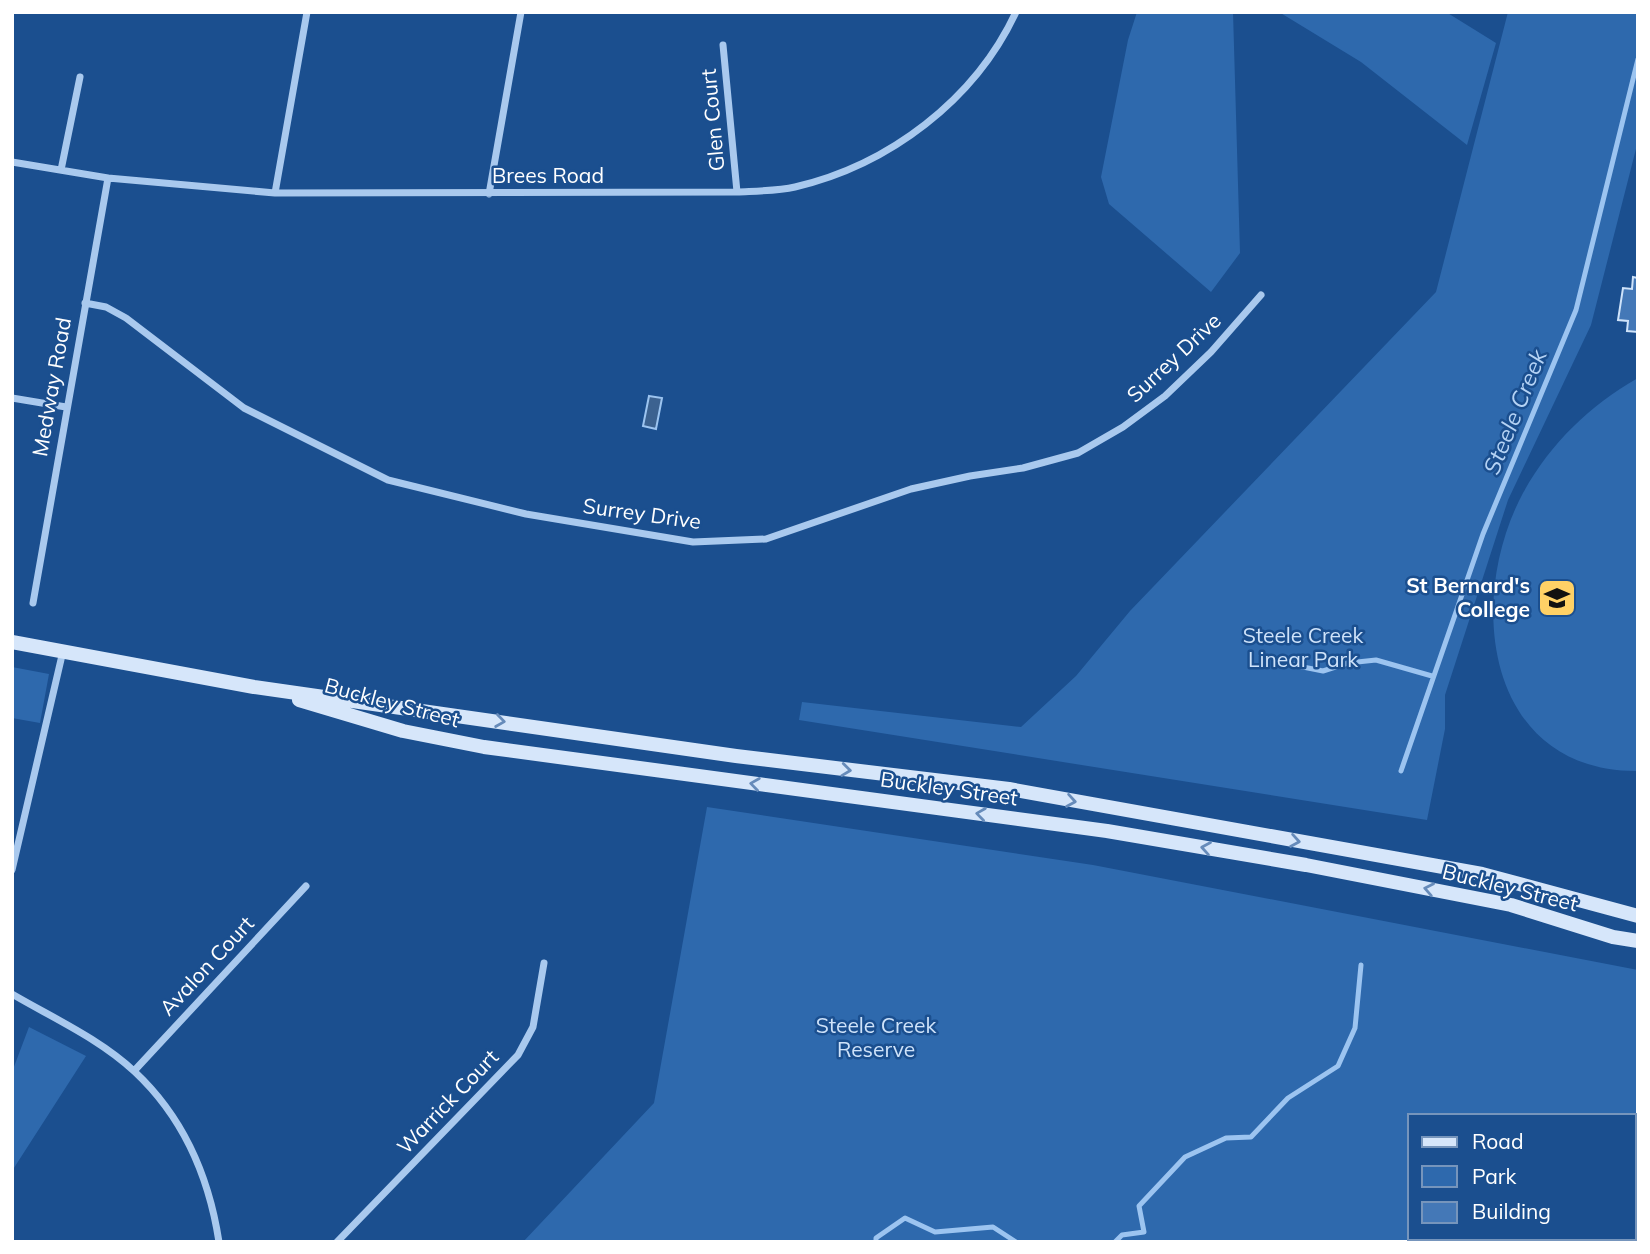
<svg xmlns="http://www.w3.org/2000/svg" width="1650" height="1254" viewBox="0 0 1650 1254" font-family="Mulish,sans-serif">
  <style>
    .green { fill: #2e69ad; fill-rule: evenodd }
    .water { fill: #3c6290; stroke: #9cc4f0; stroke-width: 2 }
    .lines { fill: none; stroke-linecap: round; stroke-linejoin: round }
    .stream { stroke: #9cc4f0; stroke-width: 5 }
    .building { fill: #4478b7; stroke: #cfe3fa; stroke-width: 2 }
    .street { stroke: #a9c9ee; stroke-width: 7 }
    .secondary { stroke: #d6e6fa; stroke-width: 14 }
    .oneway { stroke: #668bba }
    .labels { text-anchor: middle; stroke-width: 5; stroke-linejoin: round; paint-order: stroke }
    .street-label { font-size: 21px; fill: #fff; stroke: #1b4f8f }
    .poi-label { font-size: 21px; font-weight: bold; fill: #fff; stroke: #1b4f8f; text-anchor: end }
    .park-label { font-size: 21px; fill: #cfe3fa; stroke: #1b4f8f }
    .water-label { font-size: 23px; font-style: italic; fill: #b5d3f5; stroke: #1b4f8f }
  </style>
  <rect width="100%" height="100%" fill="#1b4f8f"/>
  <!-- green -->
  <path class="green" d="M1137 12H1233L1240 253 1211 292 1109 204 1101 177 1128 40Z
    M1279 12H1446L1496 43 1467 145 1361 62Z
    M1508 12H1638V141L1591 325 1508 500 1445 695V729L1427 820 799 720 802 702 1021 727 1076 676 1130 611 1436 292Z
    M1638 378V771C1486 772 1465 601 1523 493 1550 444 1589 406 1638 378Z
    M12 667 49 674 40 723 12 718Z
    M707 807 1093 865 1638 970V1242H523L654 1103ZM1410 1116H1634V1238H1410Z
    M29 1027 86 1056 12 1171V1072Z"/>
  <!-- water -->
  <path class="water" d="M649 396 662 398 656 429 643 426Z"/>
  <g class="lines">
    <!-- stream -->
    <path class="stream" d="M1293 665 1323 671 1348 663 1376 660 1432 676
      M1401 771 1483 534 1576 310 1638 59
      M876 1242V1238L905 1218 935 1232 993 1227 1016 1242
      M1115 1242 1122 1235 1144 1232 1139 1206 1185 1157 1226 1138 1251 1137 1288 1098 1338 1066 1355 1028 1361 965"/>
  </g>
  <!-- building -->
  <path class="building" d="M1633 277 1638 278V332L1627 331 1628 321 1618 320 1623 288 1632 289Z"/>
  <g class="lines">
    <!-- street -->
    <path class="street" d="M723 45 737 192
      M12 162 108 178 275 193 737 192C756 191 777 191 795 187 889 165 975 100 1016 12
      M61 170 80 77
      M275 193 307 12
      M489 194 521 12
      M85 303 106 307 126 318 244 408 388 480 526 514 693 542 766 539 911 489 970 476 1023 468 1078 453 1123 427 1165 396 1211 352 1261 295
      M12 398 66 407
      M33 603 108 178
      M12 870 63 651
      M12 994C53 1018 100 1039 135 1072 183 1117 209 1177 219 1242
      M134 1071 306 886
      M337 1242 518 1055 533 1027 544 963"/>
    <!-- secondary -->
    <path class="secondary" d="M12 642 254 687 736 756 1009 789 1482 874 1638 916
      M299 700 403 731 484 747 1107 831 1306 865 1511 905 1613 937 1638 941"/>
  </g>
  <!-- one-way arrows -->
  <defs><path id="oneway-chevron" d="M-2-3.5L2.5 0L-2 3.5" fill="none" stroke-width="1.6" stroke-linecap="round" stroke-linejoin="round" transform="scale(1.75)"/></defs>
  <g class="oneway">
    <use href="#oneway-chevron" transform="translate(500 721) rotate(8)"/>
    <use href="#oneway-chevron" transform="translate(846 770) rotate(7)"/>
    <use href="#oneway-chevron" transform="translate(755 784) rotate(-172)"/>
    <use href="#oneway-chevron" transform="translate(1071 801) rotate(10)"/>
    <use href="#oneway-chevron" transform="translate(981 814) rotate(-172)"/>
    <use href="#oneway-chevron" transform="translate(1295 841) rotate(10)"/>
    <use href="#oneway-chevron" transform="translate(1206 848) rotate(-170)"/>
    <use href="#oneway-chevron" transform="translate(1429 889) rotate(-169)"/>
  </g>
  <!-- icons -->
  <defs>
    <symbol id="school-square" viewBox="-11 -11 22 22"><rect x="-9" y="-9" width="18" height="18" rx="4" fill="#ffd166" stroke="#1b4f8f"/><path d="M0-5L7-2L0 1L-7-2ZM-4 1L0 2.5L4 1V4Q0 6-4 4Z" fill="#111"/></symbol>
  </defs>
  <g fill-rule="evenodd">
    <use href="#school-square" x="1535" y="576" width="44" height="44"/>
  </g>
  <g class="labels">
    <!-- street labels -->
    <g class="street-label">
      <text transform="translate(713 120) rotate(-95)" y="7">Glen Court</text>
      <text x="548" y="183">Brees Road</text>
      <text transform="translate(1174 358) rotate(-43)" y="7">Surrey Drive</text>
      <text transform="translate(52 387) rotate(-80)" y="7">Medway Road</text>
      <text transform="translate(642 514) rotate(8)" y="7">Surrey Drive</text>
      <text transform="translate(392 703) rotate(15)" y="7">Buckley Street</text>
      <text transform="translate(949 789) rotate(8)" y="7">Buckley Street</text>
      <text transform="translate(1510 888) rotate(14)" y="7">Buckley Street</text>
      <text transform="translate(207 966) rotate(-47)" y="7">Avalon Court</text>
      <text transform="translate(448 1102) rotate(-46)" y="7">Warrick Court</text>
    </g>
    <!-- poi labels -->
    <g class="poi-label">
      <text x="1530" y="593">St Bernard's<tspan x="1530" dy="24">College</tspan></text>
    </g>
    <!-- park labels -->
    <g class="park-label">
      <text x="1303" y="643">Steele Creek<tspan x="1303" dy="24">Linear Park</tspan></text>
      <text x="876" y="1033">Steele Creek<tspan x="876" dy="24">Reserve</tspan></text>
    </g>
    <!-- water labels -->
    <g class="water-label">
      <text transform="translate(1515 412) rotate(-68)" y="8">Steele Creek</text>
    </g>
  </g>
  <!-- border -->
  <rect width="1650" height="1254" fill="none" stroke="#ffffff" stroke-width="28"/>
  <!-- legend -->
  <rect x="1408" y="1114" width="228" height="126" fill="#1b4f8f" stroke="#7695bc" stroke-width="2"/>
  <rect x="1422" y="1137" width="35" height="10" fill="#d6e6fa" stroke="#7695bc" stroke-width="2"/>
  <text x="1472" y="1149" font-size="21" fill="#ffffff">Road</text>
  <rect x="1422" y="1166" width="35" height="21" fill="#2e69ad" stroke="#7695bc" stroke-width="2"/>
  <text x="1472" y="1184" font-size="21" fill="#ffffff">Park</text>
  <rect x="1422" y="1202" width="35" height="21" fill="#4478b7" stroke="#7695bc" stroke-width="2"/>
  <text x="1472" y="1219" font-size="21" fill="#ffffff">Building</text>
</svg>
